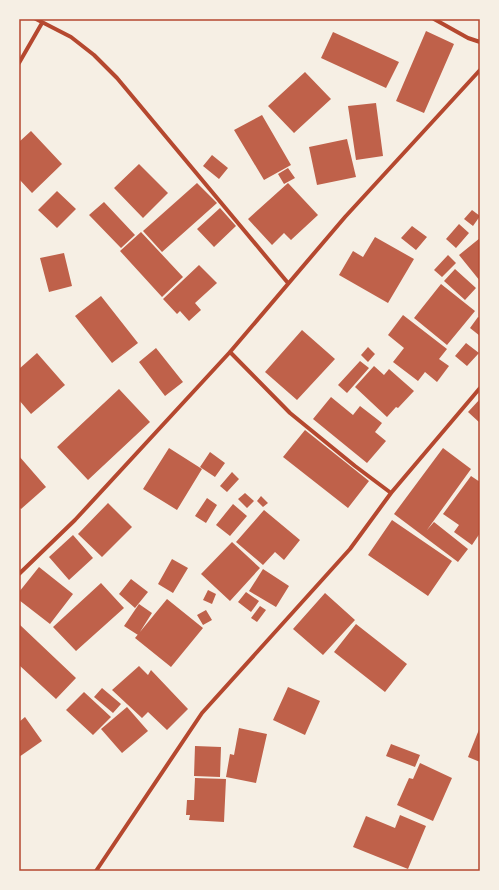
<svg xmlns="http://www.w3.org/2000/svg" width="499" height="890" viewBox="0 0 499 890" font-family="Lato,sans-serif">
  <style>
    .building { fill: #bf614a }
    .lines { fill: none; stroke-linecap: round; stroke-linejoin: round }
    .minor { stroke: #b5482f; stroke-width: 4 }
    .neatline { fill: none; stroke: #b5482f; stroke-width: 1.5 }
  </style>
  <rect width="100%" height="100%" fill="#f6efe4"/>
  <!-- building -->
  <path class="building" d="M426 31 454 44 424 113 396 101Z
    M333 32 399 62 386 88 321 58Z
    M305 72 331 99 294 133 268 106Z
    M376 103 383 156 356 160 348 106Z
    M262 115 291 165 264 180 234 130Z
    M31 131 62 164 32 193 19 179V142Z
    M347 139 356 177 317 185 309 147Z
    M212 155 228 168 219 179 203 166Z
    M139 164 168 193 143 218 114 188Z
    M288 168 295 178 284 184 278 174Z
    M197 183 217 203 162 252 143 231Z
    M288 183 318 215 291 240 284 233 272 245 248 219Z
    M57 191 76 209 57 228 38 210Z
    M104 202 135 235 121 248 89 215Z
    M220 208 236 226 214 247 197 229Z
    M472 210 480 216 473 226 464 219Z
    M459 224 469 233 456 248 446 239Z
    M412 226 427 237 416 250 401 238Z
    M141 232 183 277 162 297 120 251Z
    M375 237 414 259 388 303 339 275 353 251 363 257Z
    M480 238V281L459 255Z
    M64 253 72 286 49 292 40 258Z
    M448 255 456 263 442 277 434 270Z
    M199 265 217 283 195 303 201 310 189 321 180 311 177 314 163 299Z
    M455 269 476 288 465 300 444 281Z
    M441 284 475 311 447 345 414 318Z
    M101 296 138 343 112 363 75 316Z
    M403 315 447 349 439 359 449 366 437 382 425 372 418 381 393 362 404 348 388 335Z
    M478 317 480 318V336L470 328Z
    M302 330 335 359 297 400 265 372Z
    M466 343 479 353 467 366 455 356Z
    M368 347 375 354 368 362 361 355Z
    M156 348 183 382 165 396 139 362Z
    M37 353 65 385 31 414 19 400V369Z
    M360 361 369 368 347 393 338 385Z
    M374 366 384 375 389 369 414 391 398 408 396 407 387 417 355 387Z
    M119 389 150 422 88 480 57 447Z
    M331 397 353 415 360 406 382 423 375 432 386 441 367 463 313 419Z
    M480 399V423L468 412Z
    M305 430 369 481 348 508 283 457Z
    M169 448 202 469 177 510 143 489Z
    M443 448 471 469 427 530 434 522 468 549 458 562 394 514Z
    M210 452 225 463 215 477 200 467Z
    M19 456 46 487 21 509 19 507Z
    M232 472 239 479 227 492 220 486Z
    M471 476 480 482V533L472 545 454 532 459 525 443 514Z
    M245 493 254 501 247 508 238 499Z
    M261 496 268 503 263 507 257 501Z
    M207 498 217 505 206 523 195 516Z
    M108 503 132 527 102 557 78 534Z
    M233 504 247 516 230 536 216 525Z
    M264 510 300 540 284 560 275 552 263 565 236 542Z
    M392 520 452 561 428 596 368 555Z
    M73 535 93 558 69 580 49 557Z
    M232 542 260 568 230 601 201 574Z
    M172 559 188 568 173 593 158 584Z
    M39 567 73 594 50 624 19 600V592Z
    M263 569 289 586 276 607 249 591Z
    M131 579 148 592 135 608 119 594Z
    M101 583 124 608 76 651 53 627Z
    M208 590 216 594 212 604 203 600Z
    M246 592 259 601 251 612 238 602Z
    M325 593 355 620 323 655 293 629Z
    M167 599 203 628 171 667 135 638Z
    M139 604 152 613 138 635 124 626Z
    M260 606 266 610 257 622 251 618Z
    M206 610 212 620 203 625 197 615Z
    M19 624 76 678 56 699 19 665Z
    M356 624 407 664 385 692 334 652Z
    M139 666 148 675 151 670 188 709 167 730 148 712 142 718 112 690Z
    M288 687 320 701 305 735 273 720Z
    M102 688 121 704 113 713 94 697Z
    M84 692 111 717 93 735 66 710Z
    M127 707 148 731 122 753 101 729Z
    M25 717 42 741 19 757V722Z
    M480 727V762L468 757Z
    M239 728 267 734 256 783 226 777 230 754 234 755Z
    M391 744 420 755 415 767 386 756Z
    M195 746 221 747 220 777 194 776Z
    M420 763 452 778 433 821 397 805 409 778 413 779Z
    M195 778 226 779 224 822 189 820 190 815H186L187 800H194Z
    M400 815 426 826 408 869 353 847 366 816 395 828Z"/>
  <g class="lines">
    <!-- minor -->
    <path class="minor" d="M36 19 71 37 94 55 117 78 288 283
      M434 19 468 38 480 42
      M19 63 42 23
      M230 352 290 413 355 466 391 493
      M19 574 75 520 230 352 345 217 480 70
      M96 871 202 713 350 549 391 493 480 388"/>
  </g>
  <!-- border -->
  <rect width="499" height="890" fill="none" stroke="#f6efe4" stroke-width="40"/>
  <rect x="20" y="20" width="459" height="850" class="neatline"/>
</svg>
